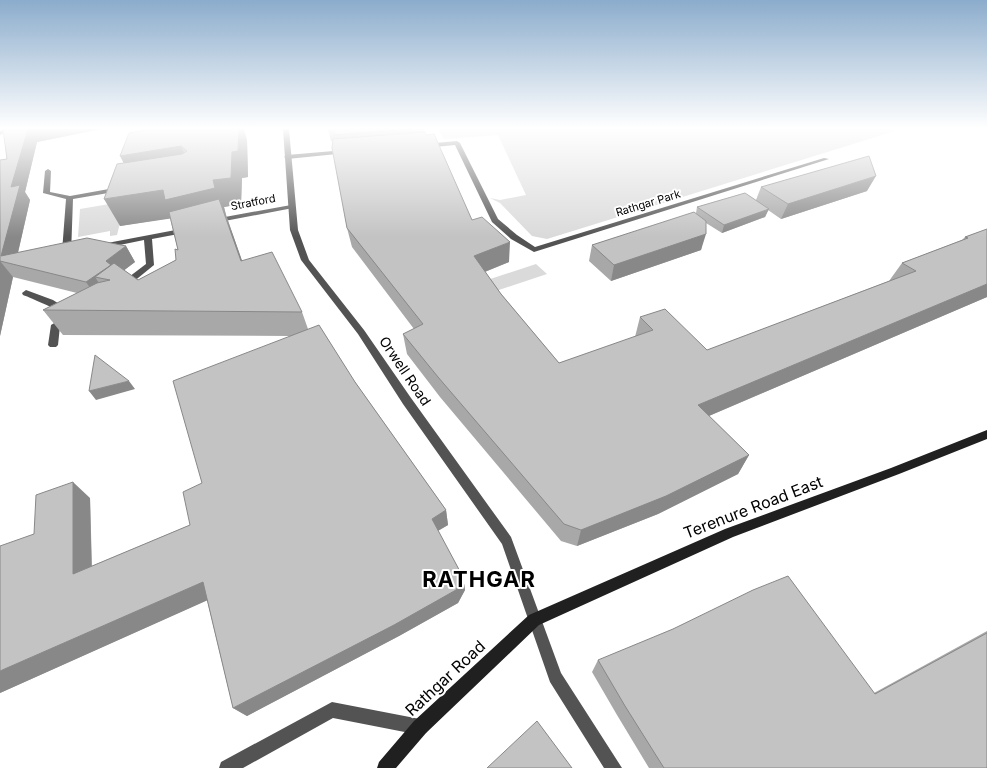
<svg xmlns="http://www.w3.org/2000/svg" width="987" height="768" viewBox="0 0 987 768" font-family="Inter,sans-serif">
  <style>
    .green { fill: #dadada }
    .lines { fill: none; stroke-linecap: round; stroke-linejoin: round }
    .minor { fill: #535353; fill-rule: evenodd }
    .tertiary { fill: #535353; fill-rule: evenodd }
    .secondary { fill: #202020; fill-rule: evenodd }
    .wall { fill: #a8a8a8 }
    .shaded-wall { fill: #888 }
    .building { fill: #c3c3c3; stroke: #888 }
    .labels { text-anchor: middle; stroke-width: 4; stroke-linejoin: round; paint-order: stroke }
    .far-street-label { font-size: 11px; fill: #000; stroke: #fff }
    .street-label { font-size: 14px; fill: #000; stroke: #fff }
    .near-street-label { font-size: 16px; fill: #000; stroke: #fff }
    .near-district-label { font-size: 22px; font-weight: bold; letter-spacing: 1px; fill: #000; stroke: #fff }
  </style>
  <rect width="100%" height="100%" fill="#fff"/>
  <!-- green -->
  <path class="green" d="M438 129H890L895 131 547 239 532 236 500 203 490 198 500 200 526 195 498 135 444 139Z
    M139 199 121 219 117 235 110 236V231L78 237 80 209Z
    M536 264 547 274 487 294 478 283Z"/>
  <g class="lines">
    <!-- minor -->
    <path class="minor" d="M5 129H13L0 135V131Z
      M457 141 460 143 498 219 517 235 535 247 824 158 829 159 534 252 511 239 492 222 455 145 424 148 421 146 424 144Z
      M345 150 347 151V153L287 159 284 157 287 155Z
      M48 169 51 171 50 192 70 196 120 187 123 189 120 191 73 199 71 254H66L62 252 66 199 43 193 45 171Z
      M291 205 293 206V208L214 223 210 221 214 219Z
      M186 228 190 230 189 232 152 239 154 265 127 287H121V283L146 264 144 240 105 248 101 246 102 244Z
      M26 290 53 300 70 311 69 313C64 314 32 298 23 295L22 293Z
      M66 316 70 319 60 326 58 345 56 347H50L48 345 51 325Z"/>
    <!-- tertiary -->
    <path class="tertiary" d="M283 129H289L298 230 309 260 364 330 411 398 511 537 561 673 622 768H604L550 682 502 544 403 404 358 334 301 260 290 230Z
      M332 702 420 719 426 721 428 727 426 733 420 735 333 718 243 768H219L221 762Z"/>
    <!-- secondary -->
    <path class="secondary" d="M987 430V439L899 474 733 537 539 625 426 733 396 768H377L379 762 414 721 529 615 725 529 891 468Z"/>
  </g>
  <!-- wall -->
  <path class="wall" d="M3 129H101L37 142 25 192 30 200 18 253 126 246 135 262 124 270 138 280 176 260 178 250 170 218 120 226 124 163 129 133 247 140 248 177 242 178 241 204 224 207 226 215 242 261 302 312 308 329 355 382 446 510 448 525 438 531 463 577 465 590 458 603 399 636 247 716 233 708 207 600 0 693 34 534 90 498 92 566 190 525 202 483 290 336 63 335 43 310 77 293 13 277 0 336V160L7 159Z
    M328 129H424L426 135 472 220 509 262 485 272 501 294 559 363 635 337 640 317 707 350 889 281 902 263 962 240 965 237 987 229V297L709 416 749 455 738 474 658 514 577 546 561 541 440 397 407 354 403 334 414 329 352 247 347 228 332 141H331Z
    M761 187 867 191 781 219 768 210 765 217 722 233 706 223 701 250 611 281 589 261 592 245 696 213 697 207 756 200Z
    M987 631V768H649L617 715 592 672 598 660 874 693Z"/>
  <!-- shaded-wall -->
  <path class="shaded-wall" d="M28 129H101L37 142 25 192 30 200 15 265 1 256 11 187Z
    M239 129H244L247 140 248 177 242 178 241 204 224 207 226 215 251 286 174 218 120 226 104 199 163 190 213 180 232 152Z
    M181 146 193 172 134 183 120 156Z
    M876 176 867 191 781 219 788 204Z
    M769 209 765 217 722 233 724 225Z
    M706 234 701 250 611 281 614 265Z
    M510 242 509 262 474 276V256Z
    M126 246 135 262 118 275 110 280 95 277 105 292 97 298 86 282 106 261Z
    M0 261 13 277 0 336Z
    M987 284V297L690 424 698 405Z
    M129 381 135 389 96 400 89 391Z
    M749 455 738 474 658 514 577 546 581 530Z
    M73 482 90 498 92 587 73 574Z
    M446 510 448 525 434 533 432 519Z
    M463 577 465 590 458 603 399 636 247 716 233 708Z
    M203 582 217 596 0 693V671Z"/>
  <!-- building -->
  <path class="building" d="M3 129H28L11 187 20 185 1 256 87 238 126 246 106 261 111 265 86 282 0 261V263V160L7 159Z
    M151 129H239L238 151 232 152 231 178 213 180 215 188 165 200 163 190 104 199 117 164 182 154 187 151 181 146 120 156 129 133Z
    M334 129H413L334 135Z
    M425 132 426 135 434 134 472 220 482 217 510 242 474 256 501 294 559 363 653 330 640 317 665 309 707 350 916 271 902 263 968 238 965 237 987 229V284L698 405 749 455 666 496 581 530 564 524 438 377 403 334 423 324 347 228 332 148 333 139Z
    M869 156 876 176 788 204 761 187Z
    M745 193 769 209 724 225 697 207Z
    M219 199 241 261 272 252 302 312 43 310 97 283 110 280 95 277 114 263 138 280 176 260 175 249 178 250 169 212Z
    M694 212 706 221V234L614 265 592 245Z
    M319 325 355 382 446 510 432 519 463 577 456 590 394 625 233 708 203 582 0 671V546L34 534 36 495 73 482V574L190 525 183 492 202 483 173 381Z
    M95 355 129 381 89 391Z
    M788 576 875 694 987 633V768H664L625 706 598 660 673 629 753 590Z
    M537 721 572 768H487Z"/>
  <!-- sky -->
  <linearGradient id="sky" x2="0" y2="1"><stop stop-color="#8baccc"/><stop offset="0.54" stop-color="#fff"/><stop offset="1" stop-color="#fff" stop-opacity="0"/></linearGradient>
  <rect width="987" height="237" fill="url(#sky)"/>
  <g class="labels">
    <!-- far-street labels -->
    <g class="far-street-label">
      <text transform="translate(253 202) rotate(-11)" y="4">Stratford</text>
      <text transform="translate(648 203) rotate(-17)" y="4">Rathgar Park</text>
    </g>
    <!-- street labels -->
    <g class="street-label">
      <text transform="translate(405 371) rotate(56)" y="5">Orwell Road</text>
    </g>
    <!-- near-street labels -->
    <g class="near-street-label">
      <text transform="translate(753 507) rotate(-21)" y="6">Terenure Road East</text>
      <text transform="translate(445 678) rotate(-43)" y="6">Rathgar Road</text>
    </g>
    <!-- near-district labels -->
    <g class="near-district-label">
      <text x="479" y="587">RATHGAR</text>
    </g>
  </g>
</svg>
